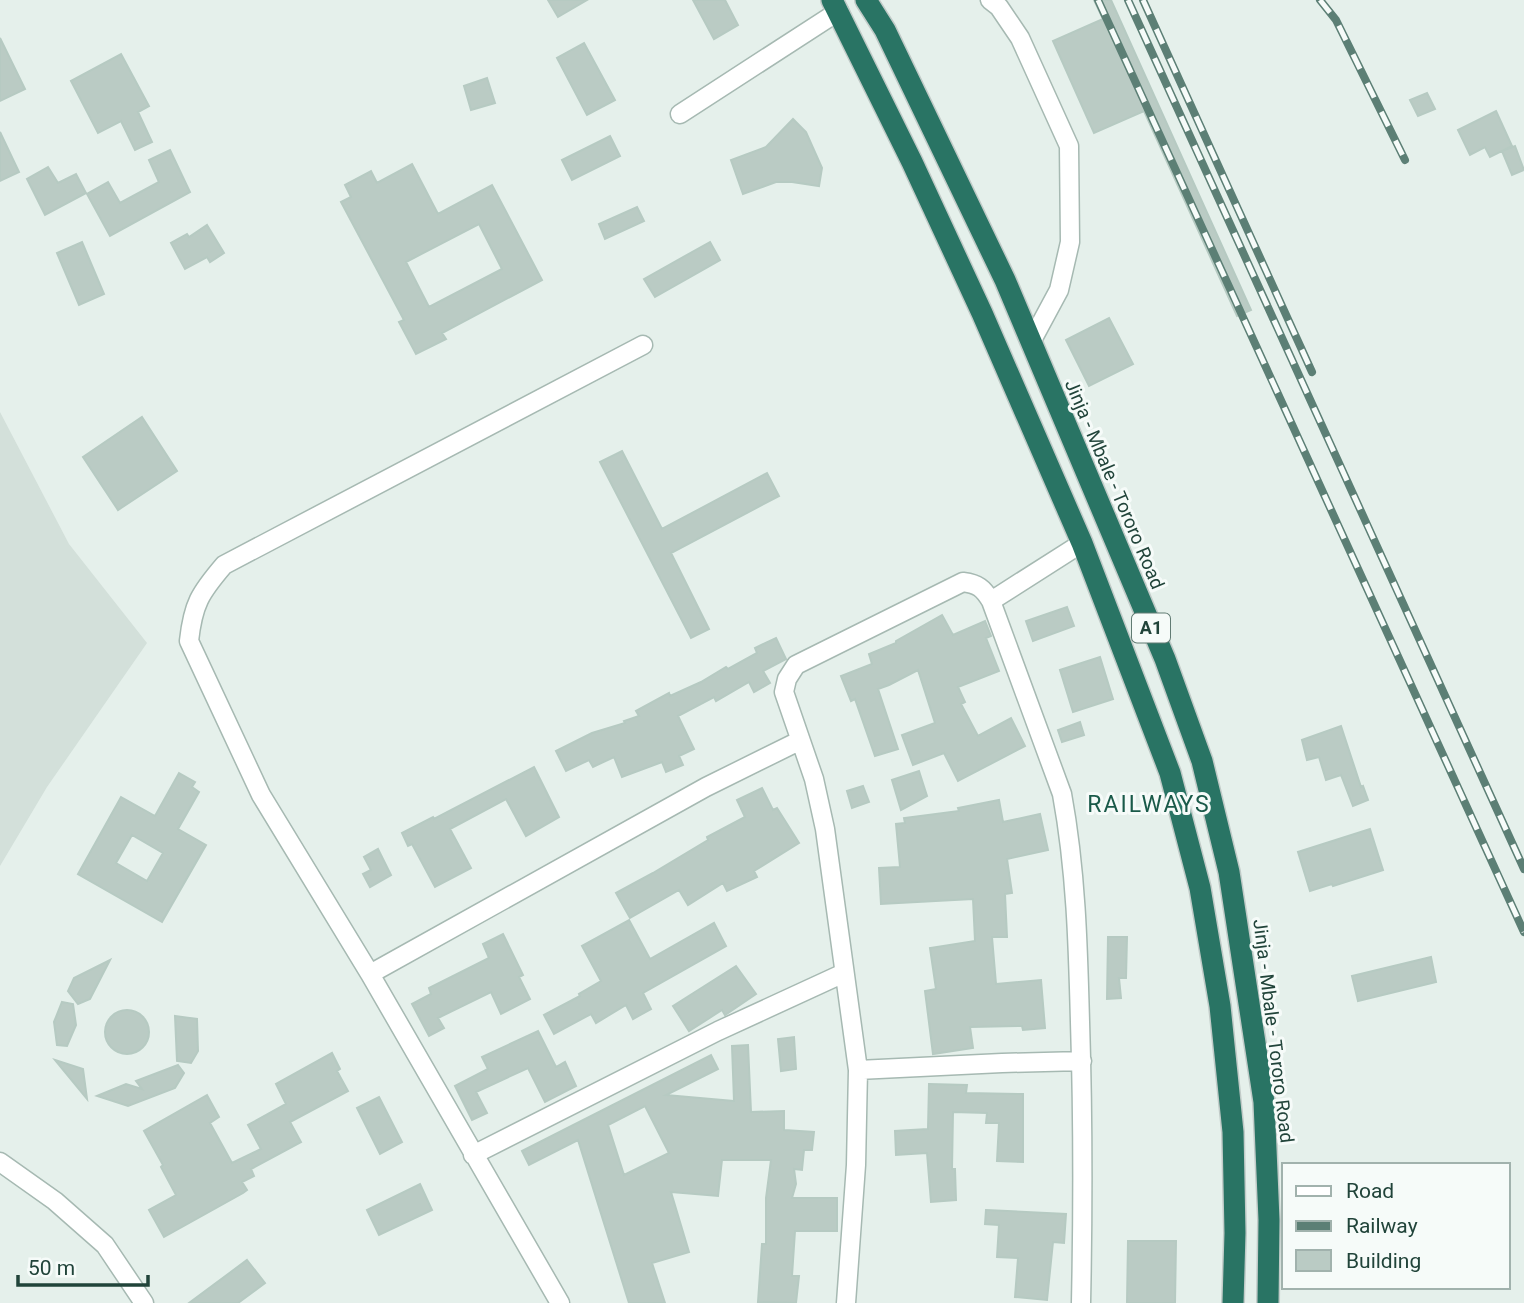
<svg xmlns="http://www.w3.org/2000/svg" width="1524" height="1303" viewBox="0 0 1524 1303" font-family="Roboto,sans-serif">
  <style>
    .built { fill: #d3e0da }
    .building { fill: #bacbc4; stroke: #b6cac2; stroke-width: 2; fill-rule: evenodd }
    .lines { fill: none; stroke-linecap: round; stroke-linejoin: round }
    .street-casing { stroke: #a6b9b2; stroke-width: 21 }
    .highway-casing { stroke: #c1cbc8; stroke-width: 24 }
    .street { stroke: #fff; stroke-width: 18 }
    .highway { stroke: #297464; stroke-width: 21 }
    .rail-casing { stroke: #5c7f75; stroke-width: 8 }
    .rail { stroke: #f6fbf9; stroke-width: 5; stroke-dasharray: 16; stroke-linecap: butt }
    .labels { text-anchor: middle; stroke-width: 6; stroke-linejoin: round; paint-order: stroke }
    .shield { fill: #f6fbf9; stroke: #617b73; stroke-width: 2 }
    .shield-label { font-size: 18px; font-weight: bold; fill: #21443a }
    .street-label { font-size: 19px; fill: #21443a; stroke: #f6fbf9 }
    .quarter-label { font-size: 23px; letter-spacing: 2px; fill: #1a5a49; stroke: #f6fbf9 }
  </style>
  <rect width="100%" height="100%" fill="#e5f0eb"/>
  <!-- built -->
  <path class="built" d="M0 412 69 544 147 643 47 787 0 866Z"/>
  <!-- building -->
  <path class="building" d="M548 0H587L558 17Z
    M693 0H725L738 25 714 39Z
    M1094 0H1111L1251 310 1237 316 1144 111 1094 133 1053 41 1103 19Z
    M0 38 25 89 0 101Z
    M584 43 615 100 587 115 557 58Z
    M121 54 149 106 138 112 152 142 135 150 121 121 98 133 71 81Z
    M487 78 495 103 471 110 464 86Z
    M1427 93 1435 109 1418 116 1410 100Z
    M1496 111 1512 146 1490 157 1485 147 1470 155 1458 130Z
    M793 119 806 132 822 168 819 186 792 182H776L743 194 731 160 766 147Z
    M0 132 19 172 0 181Z
    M610 136 620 156 572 180 562 160Z
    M1515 146 1524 170 1512 175 1502 151Z
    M170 150 190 192 110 236 87 194 108 182 120 203 159 182 149 160Z
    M412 164 438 214 492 185 542 280 442 333 446 339 416 354 399 322 404 320 341 202 351 197 345 185 371 171 377 183ZM479 224 502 269 429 307 406 262Z
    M48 167 58 183 76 174 86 193 45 215 27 179Z
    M637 207 644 221 605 239 599 224Z
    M207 225 224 253 210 262 207 257 185 269 171 243 187 234 189 237Z
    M82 242 104 294 79 305 57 253Z
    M710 242 720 260 655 297 644 279Z
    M1109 318 1133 364 1089 386 1066 340Z
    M142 417 177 471 118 510 83 457Z
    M622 451 662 529 767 473 779 496 671 553 709 629 691 638 600 462Z
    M1067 607 1074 626 1033 641 1026 621Z
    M942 615 953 635 985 621 991 636 986 638 999 671 958 687 965 702 961 704 978 736 1011 718 1025 746 958 781 944 753 913 765 902 735 935 723 918 670 889 685 878 689 898 749 875 756 855 699 851 701 841 676 872 664 869 654 896 643V641Z
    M776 638 786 659 763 671 770 683 754 692 749 682 716 701 714 697 678 716 694 749 679 756 683 765 666 772 662 762 622 777 614 757 593 767 589 760 566 771 556 751 592 733 625 723 624 721 639 716 636 711 669 693 670 696 701 682 726 667 728 669 757 653 755 648Z
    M1100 657 1113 699 1073 712 1060 670Z
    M1080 722 1084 735 1062 742 1058 730Z
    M1341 726 1361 787 1363 786 1368 800 1353 806 1341 775 1326 780 1319 757 1307 760 1302 740Z
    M534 767 559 817 526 836 506 799 450 829 471 868 435 887 412 844 408 846 402 833 433 817 434 819Z
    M919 771 927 796 901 810 892 780Z
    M179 773 195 782 192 787 199 792 178 829 206 845 162 922 78 874 121 797 155 816ZM132 835 163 853 147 881 116 863Z
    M863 786 869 802 852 808 847 791Z
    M762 788 773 810 777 808 799 843 754 871 757 877 727 891 723 883 688 905 679 890 630 918 616 893 653 873 708 840 707 837 745 817 737 800Z
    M999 800 1003 822 1040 814 1048 850 1007 859 1012 893 1005 894 1007 937H992L996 984 1041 980 1045 1028 1023 1030 1022 1026 970 1027 973 1048 933 1054 925 991 936 989 930 948 975 941 973 899 881 904 879 868 900 867 896 824 905 823 904 818 959 811 958 808Z
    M1370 829 1383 870 1333 886 1332 884 1310 891 1298 852Z
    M378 849 391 875 370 887 363 874 371 870 364 857Z
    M629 920 650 959 714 923 726 946 643 993 651 1009 633 1019 626 1005 596 1023 591 1014 554 1034 544 1015 580 996 579 994 601 981 582 946Z
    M503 934 523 975 519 977 530 999 501 1014 491 992 438 1018 444 1028 429 1036 412 1004 431 994 429 988 489 958 483 944Z
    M1108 937H1127L1126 978H1119L1121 998 1107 999Z
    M1431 957 1436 982 1358 1001 1352 976Z
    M110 960 90 999 78 1004 68 991 74 978Z
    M736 966 756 994 725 1015 722 1010 689 1031 673 1006Z
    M62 1002 73 1004 76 1025 67 1046 57 1045 54 1022Z
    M105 1032a22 22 0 1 1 44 0a22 22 0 1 1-44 0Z
    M175 1016 197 1019 198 1051 191 1063 177 1061Z
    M538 1031 556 1067 565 1062 576 1086 545 1102 528 1068 476 1092 487 1113 472 1120 455 1086 488 1069 482 1057Z
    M794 1037 796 1069 781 1071 778 1039Z
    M748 1045 751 1112 784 1111V1130L814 1132 812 1150H804L802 1170 794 1169 796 1184 792 1198H837V1231H795L792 1276H799L796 1303 758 1302 762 1244H766V1198L771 1160H722L718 1196 671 1192 689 1252 652 1263 665 1303H629L578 1140 529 1165 522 1151 711 1055 718 1069 666 1095 734 1101 732 1046ZM645 1106 669 1153 624 1175 608 1125Z
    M332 1053 340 1069 337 1071 348 1091 290 1122 301 1142 251 1169 254 1176 242 1182 247 1190 243 1193 164 1237 149 1210 176 1195 161 1167 163 1165 144 1131 207 1095 219 1117 210 1123 232 1163 261 1149 248 1125 286 1104 276 1084Z
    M55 1060 83 1069 87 1099Z
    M178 1065 184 1073 175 1088 128 1106 97 1096 126 1084 142 1089 136 1081Z
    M929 1084 967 1085 966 1093 1023 1094V1162L997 1161 999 1123H986L987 1113 953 1112 952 1169H955L956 1200 931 1202 927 1153 896 1155 895 1131 928 1129Z
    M379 1097 402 1142 380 1154 357 1108Z
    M420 1184 432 1210 379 1235 367 1210Z
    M986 1210 1066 1214 1064 1243 1053 1242 1047 1300 1015 1297 1018 1258 997 1257 999 1225 985 1224Z
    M1128 1241H1176L1175 1303H1127Z
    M247 1260 265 1283 238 1303H189Z"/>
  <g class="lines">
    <defs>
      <path id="street" d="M990 0 999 7 1020 38 1069 146 1070 242 1059 290 1031 342
        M680 114 839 11
        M991 601 1082 543
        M370 974 706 787 799 741
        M858 1070 1002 1063 1082 1061
        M473 1155 718 1031 844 973
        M0 1162 55 1201 105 1245 144 1303
        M560 1303 370 974 261 795 189 641C193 604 200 593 224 565L643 345
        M846 1303 856 1165 858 1070 825 829 814 779 784 692 787 679 796 665 963 582C978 584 983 588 991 601L1062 794C1076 870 1078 945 1080 1022 1083 1116 1083 1209 1081 1303"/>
      <path id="highway" d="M832 0 912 162 982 313 1082 543 1170 773 1200 888 1220 1006 1233 1132 1235 1233 1233 1303
        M866 0 885 30 1005 280 1165 659 1202 761 1229 872 1264 1102 1269 1220 1268 1303"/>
    </defs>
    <!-- street casing -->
    <use href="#street" class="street-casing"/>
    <!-- highway casing -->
    <use href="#highway" class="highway-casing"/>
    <!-- street -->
    <use href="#street" class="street"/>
    <!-- highway -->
    <use href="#highway" class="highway"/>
    <defs>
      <path id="rail" d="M1098 0 1524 932
        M1128 0 1524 869
        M1143 0 1312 372
        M1320 0 1336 20 1405 160"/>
    </defs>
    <!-- rail casing -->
    <use href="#rail" class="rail-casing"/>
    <!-- rail -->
    <use href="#rail" class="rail"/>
  </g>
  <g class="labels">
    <!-- shield labels -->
    <rect class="shield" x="1132" y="613.5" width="38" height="29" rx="5"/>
    <g class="shield-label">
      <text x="1151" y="634">A1</text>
    </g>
    <!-- street labels -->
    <g class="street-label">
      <text transform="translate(1115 484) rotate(67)" y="7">Jinja - Mbale - Tororo Road</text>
      <text transform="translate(1274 1031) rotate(83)" y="7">Jinja - Mbale - Tororo Road</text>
    </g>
    <!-- quarter labels -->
    <g class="quarter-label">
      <text x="1149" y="812">RAILWAYS</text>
    </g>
  </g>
  <!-- legend -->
  <rect x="1282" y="1163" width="228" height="126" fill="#f6fbf9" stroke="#a1b2ad" stroke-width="2"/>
  <rect x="1296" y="1186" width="35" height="10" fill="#ffffff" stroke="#a1b2ad" stroke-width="2"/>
  <text x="1346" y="1198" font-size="21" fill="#21443a">Road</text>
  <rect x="1296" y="1221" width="35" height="10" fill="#5c7f75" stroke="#a1b2ad" stroke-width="2"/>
  <text x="1346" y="1233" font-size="21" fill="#21443a">Railway</text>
  <rect x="1296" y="1250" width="35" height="21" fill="#bacbc4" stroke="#a1b2ad" stroke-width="2"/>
  <text x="1346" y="1268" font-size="21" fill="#21443a">Building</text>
  <!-- scale -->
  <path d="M18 1275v10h130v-10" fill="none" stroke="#21443a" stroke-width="3.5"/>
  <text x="28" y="1275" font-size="21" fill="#21443a" stroke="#f6fbf9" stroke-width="5" paint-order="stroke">50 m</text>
</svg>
